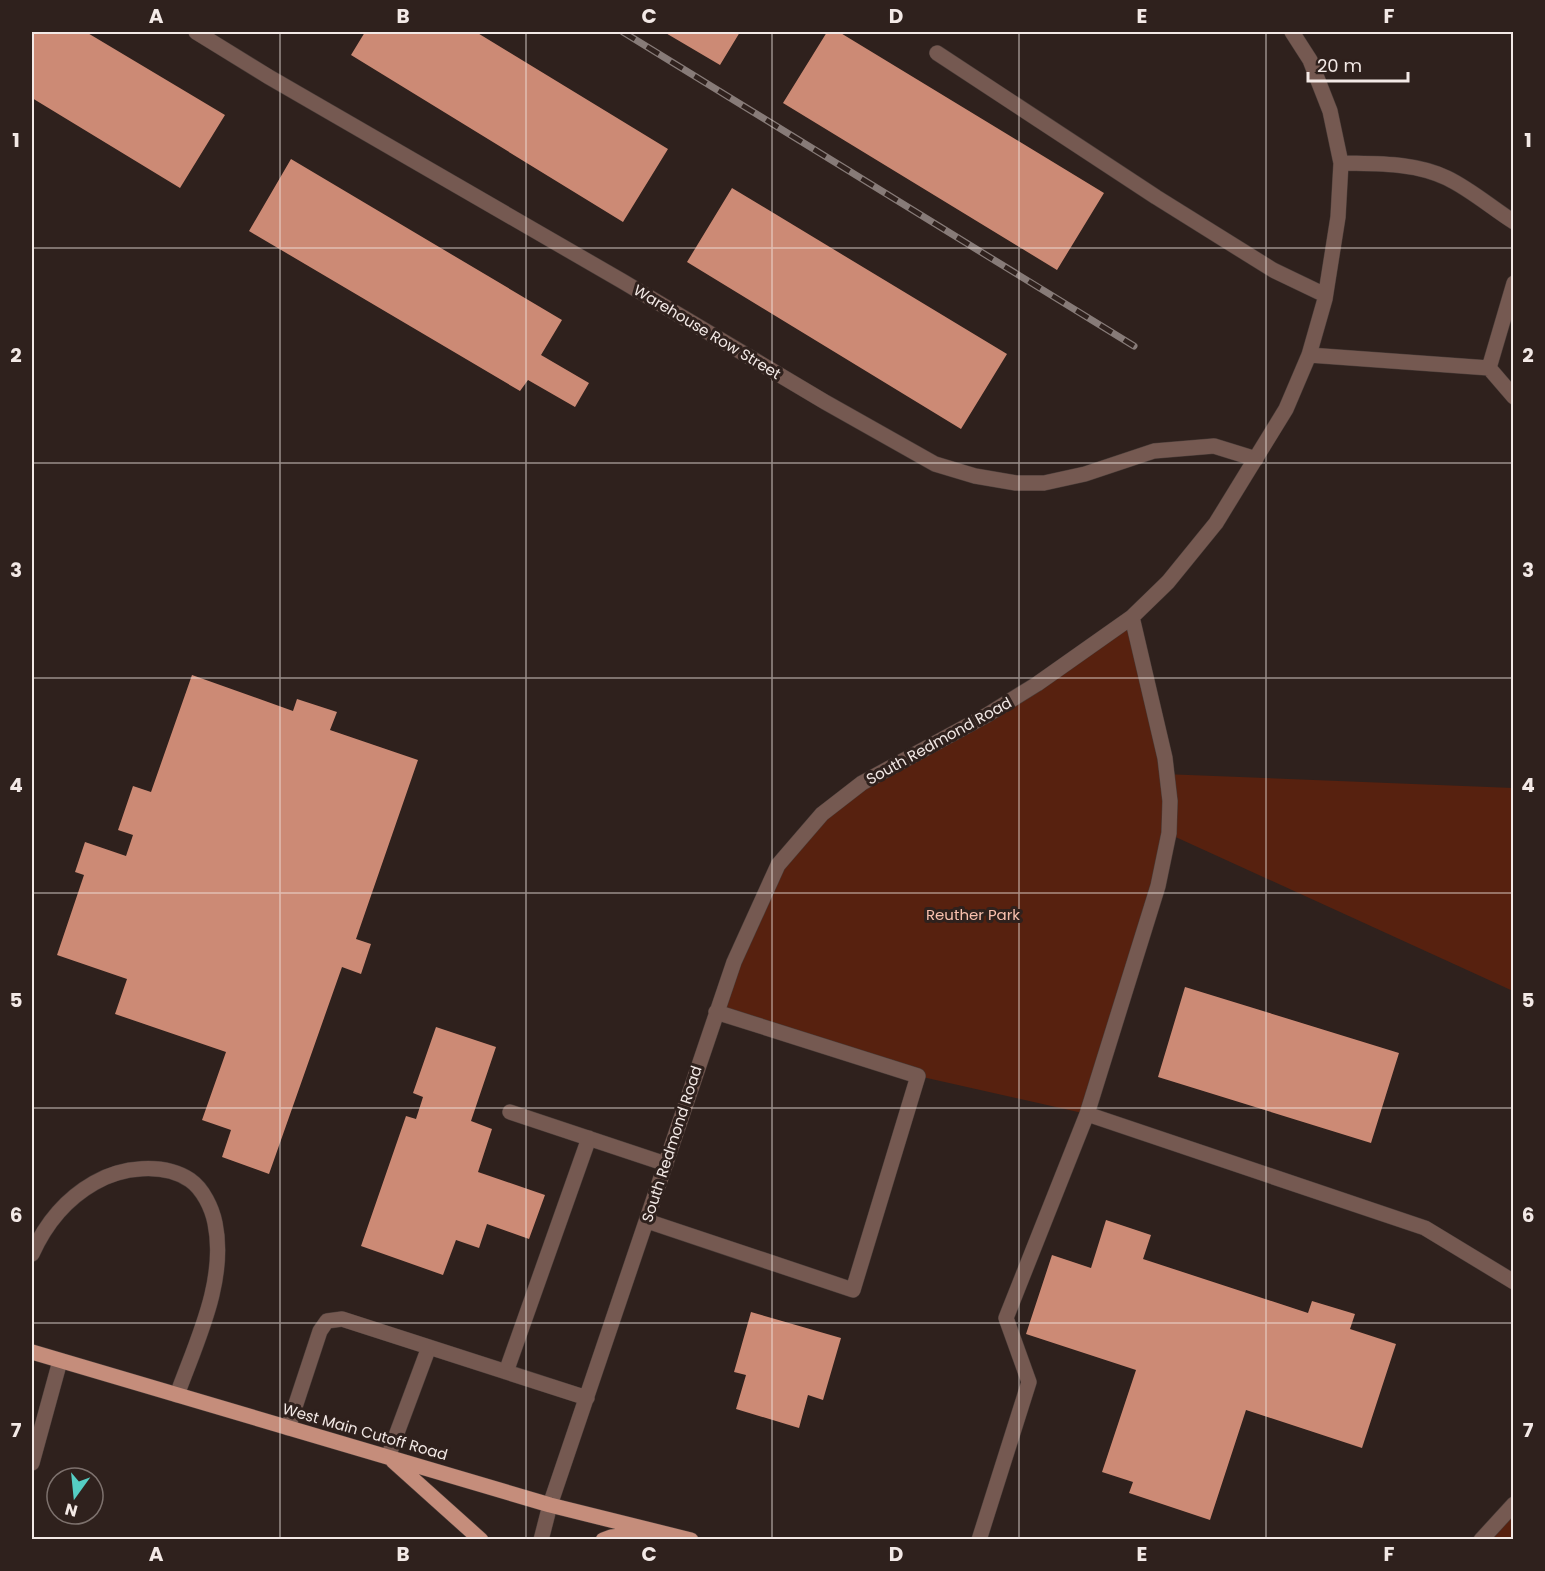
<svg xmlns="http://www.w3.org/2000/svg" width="1545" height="1571" viewBox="0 0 1545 1571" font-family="Poppins,sans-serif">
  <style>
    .green { fill: #57210f }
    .building { fill: #cc8a75 }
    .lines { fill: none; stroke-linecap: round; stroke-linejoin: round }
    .minor-casing { stroke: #4a3d39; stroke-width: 16 }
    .major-casing { stroke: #4a3d39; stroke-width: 16 }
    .minor { stroke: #755951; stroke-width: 15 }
    .major { stroke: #c58d7b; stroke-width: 15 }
    .rail-casing { stroke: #877b78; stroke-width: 7 }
    .rail { stroke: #2f211d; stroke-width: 4.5; stroke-dasharray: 14; stroke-linecap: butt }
    .grid { fill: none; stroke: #f3e9e6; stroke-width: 1.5; stroke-opacity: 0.55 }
    .labels { text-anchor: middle; stroke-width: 6; stroke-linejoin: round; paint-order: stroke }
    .street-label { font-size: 15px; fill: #f3e9e6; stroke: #2f211d }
    .park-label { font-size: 15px; fill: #f9c0ae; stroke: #2f211d }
    .neatline { fill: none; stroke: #f3e9e6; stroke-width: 2 }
    .grid-label { font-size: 20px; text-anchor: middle; font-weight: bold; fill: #f3e9e6 }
  </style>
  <rect width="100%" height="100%" fill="#2f211d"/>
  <!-- green -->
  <path class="green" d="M1132 617 1163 774 1513 788V991L1169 834 1087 1114 918 1076 716 1012 778 865 822 814Z
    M1513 1504V1539H1481Z"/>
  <!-- building -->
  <path class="building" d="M32 32H86L225 115 180 188 32 98Z
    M365 32H476L668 149 623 222 351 55Z
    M664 32H740L720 65Z
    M827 32H839L1104 193 1057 270 783 103Z
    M291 159 562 320 541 355 589 383 575 407 528 380 520 391 249 231Z
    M732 188 1007 354 961 429 687 262Z
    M192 675 293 711 297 699 337 712 330 730 418 760 356 939 371 944 361 974 342 967 269 1174 222 1157 231 1130 202 1120 226 1052 115 1014 127 979 57 955 84 875 75 872 85 842 126 856 133 835 118 830 133 786 151 792Z
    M1185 987 1399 1053 1371 1143 1158 1077Z
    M436 1027 496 1047 471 1121 492 1129 478 1172 545 1195 529 1239 487 1224 479 1248 456 1240 443 1275 361 1246 406 1116 416 1119 423 1097 413 1093Z
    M1106 1220 1151 1235 1143 1259 1308 1313 1312 1301 1355 1314 1350 1329 1396 1344 1362 1448 1246 1410 1210 1520 1129 1493 1133 1482 1102 1472 1136 1370 1026 1334 1052 1255 1091 1268Z
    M751 1312 841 1338 823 1400 808 1395 799 1428 736 1409 746 1375 734 1372Z"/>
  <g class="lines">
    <defs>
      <path id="minor" d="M196 32 269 77 622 281 825 402 935 464 975 476 1016 483H1044L1085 474 1154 451 1214 446 1256 459
        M937 53 1156 197 1273 270 1325 295
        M1341 163C1376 164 1414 162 1447 178 1470 189 1492 208 1514 222
        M1514 283 1489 368 1514 397
        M1309 355 1489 368
        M510 1112 666 1164
        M1087 1114 1158 886 1169 833 1170 801 1165 758 1132 617
        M647 1221 853 1290 918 1076 716 1012
        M32 1254C45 1225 66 1199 94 1183 121 1167 163 1162 190 1180 203 1189 212 1208 215 1223 227 1281 196 1342 177 1395
        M506 1372 589 1138
        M288 1428 320 1331 327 1321 342 1319 587 1398
        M388 1457 429 1347
        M32 1463 60 1361
        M541 1540 550 1505 734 962 778 865 822 814 862 783 987 715 1037 684 1132 617 1168 582 1216 523 1286 409 1309 355 1325 299 1338 217 1341 163 1330 111 1310 60 1292 32
        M979 1540 1029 1382 1006 1318 1087 1114 1425 1228 1514 1282
        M1481 1540 1514 1504"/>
      <path id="major" d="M32 1352 550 1505 691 1540
        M393 1461 481 1540
        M603 1540 611 1537 651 1533"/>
    </defs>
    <!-- minor casing -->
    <use href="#minor" class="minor-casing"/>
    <!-- major casing -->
    <use href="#major" class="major-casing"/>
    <!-- minor -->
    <use href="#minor" class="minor"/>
    <!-- major -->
    <use href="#major" class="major"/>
    <defs>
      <path id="rail" d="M623 32 1134 346"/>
    </defs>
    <!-- rail casing -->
    <use href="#rail" class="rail-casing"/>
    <!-- rail -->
    <use href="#rail" class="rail"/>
  </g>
  <!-- grid -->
  <path class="grid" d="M280 32V1540M526 32V1540M772 32V1540M1019 32V1540M1266 32V1540M32 248H1514M32 463H1514M32 678H1514M32 893H1514M32 1108H1514M32 1323H1514"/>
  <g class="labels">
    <!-- street labels -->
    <g class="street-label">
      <text transform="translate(707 332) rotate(31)" y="5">Warehouse Row Street</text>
      <text transform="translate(939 741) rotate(-29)" y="5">South Redmond Road</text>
      <text transform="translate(672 1144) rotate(-72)" y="5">South Redmond Road</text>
      <text transform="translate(365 1432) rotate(16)" y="5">West Main Cutoff Road</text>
    </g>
    <!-- park labels -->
    <g class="park-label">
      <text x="973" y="920">Reuther Park</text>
    </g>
  </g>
  <!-- border -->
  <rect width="1545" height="1571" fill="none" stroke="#2f211d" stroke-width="66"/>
  <!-- north arrow -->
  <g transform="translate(75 1496) rotate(195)"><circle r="28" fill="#2f211d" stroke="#7d716d" stroke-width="1.5"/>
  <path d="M0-4.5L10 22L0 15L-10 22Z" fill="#55cec4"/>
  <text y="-9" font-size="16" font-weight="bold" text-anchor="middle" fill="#f3e9e6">N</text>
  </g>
  <!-- scale -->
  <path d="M1308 72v9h100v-9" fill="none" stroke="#f3e9e6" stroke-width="3"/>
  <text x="1317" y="72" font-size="18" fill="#f3e9e6" stroke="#2f211d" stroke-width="4.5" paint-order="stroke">20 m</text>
  <rect x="33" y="33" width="1479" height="1505" class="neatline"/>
  <g class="grid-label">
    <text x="156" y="23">A</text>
    <text x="403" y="23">B</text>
    <text x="649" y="23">C</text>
    <text x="896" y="23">D</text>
    <text x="1142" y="23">E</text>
    <text x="1389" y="23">F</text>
    <text x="16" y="147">1</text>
    <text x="1528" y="147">1</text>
    <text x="16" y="362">2</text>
    <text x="1528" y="362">2</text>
    <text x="16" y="577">3</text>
    <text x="1528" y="577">3</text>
    <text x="16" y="792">4</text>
    <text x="1528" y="792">4</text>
    <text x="16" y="1007">5</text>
    <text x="1528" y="1007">5</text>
    <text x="16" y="1222">6</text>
    <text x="1528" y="1222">6</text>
    <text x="16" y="1437">7</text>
    <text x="1528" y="1437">7</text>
    <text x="156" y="1561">A</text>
    <text x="403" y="1561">B</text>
    <text x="649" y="1561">C</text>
    <text x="896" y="1561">D</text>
    <text x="1142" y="1561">E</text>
    <text x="1389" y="1561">F</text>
  </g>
</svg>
